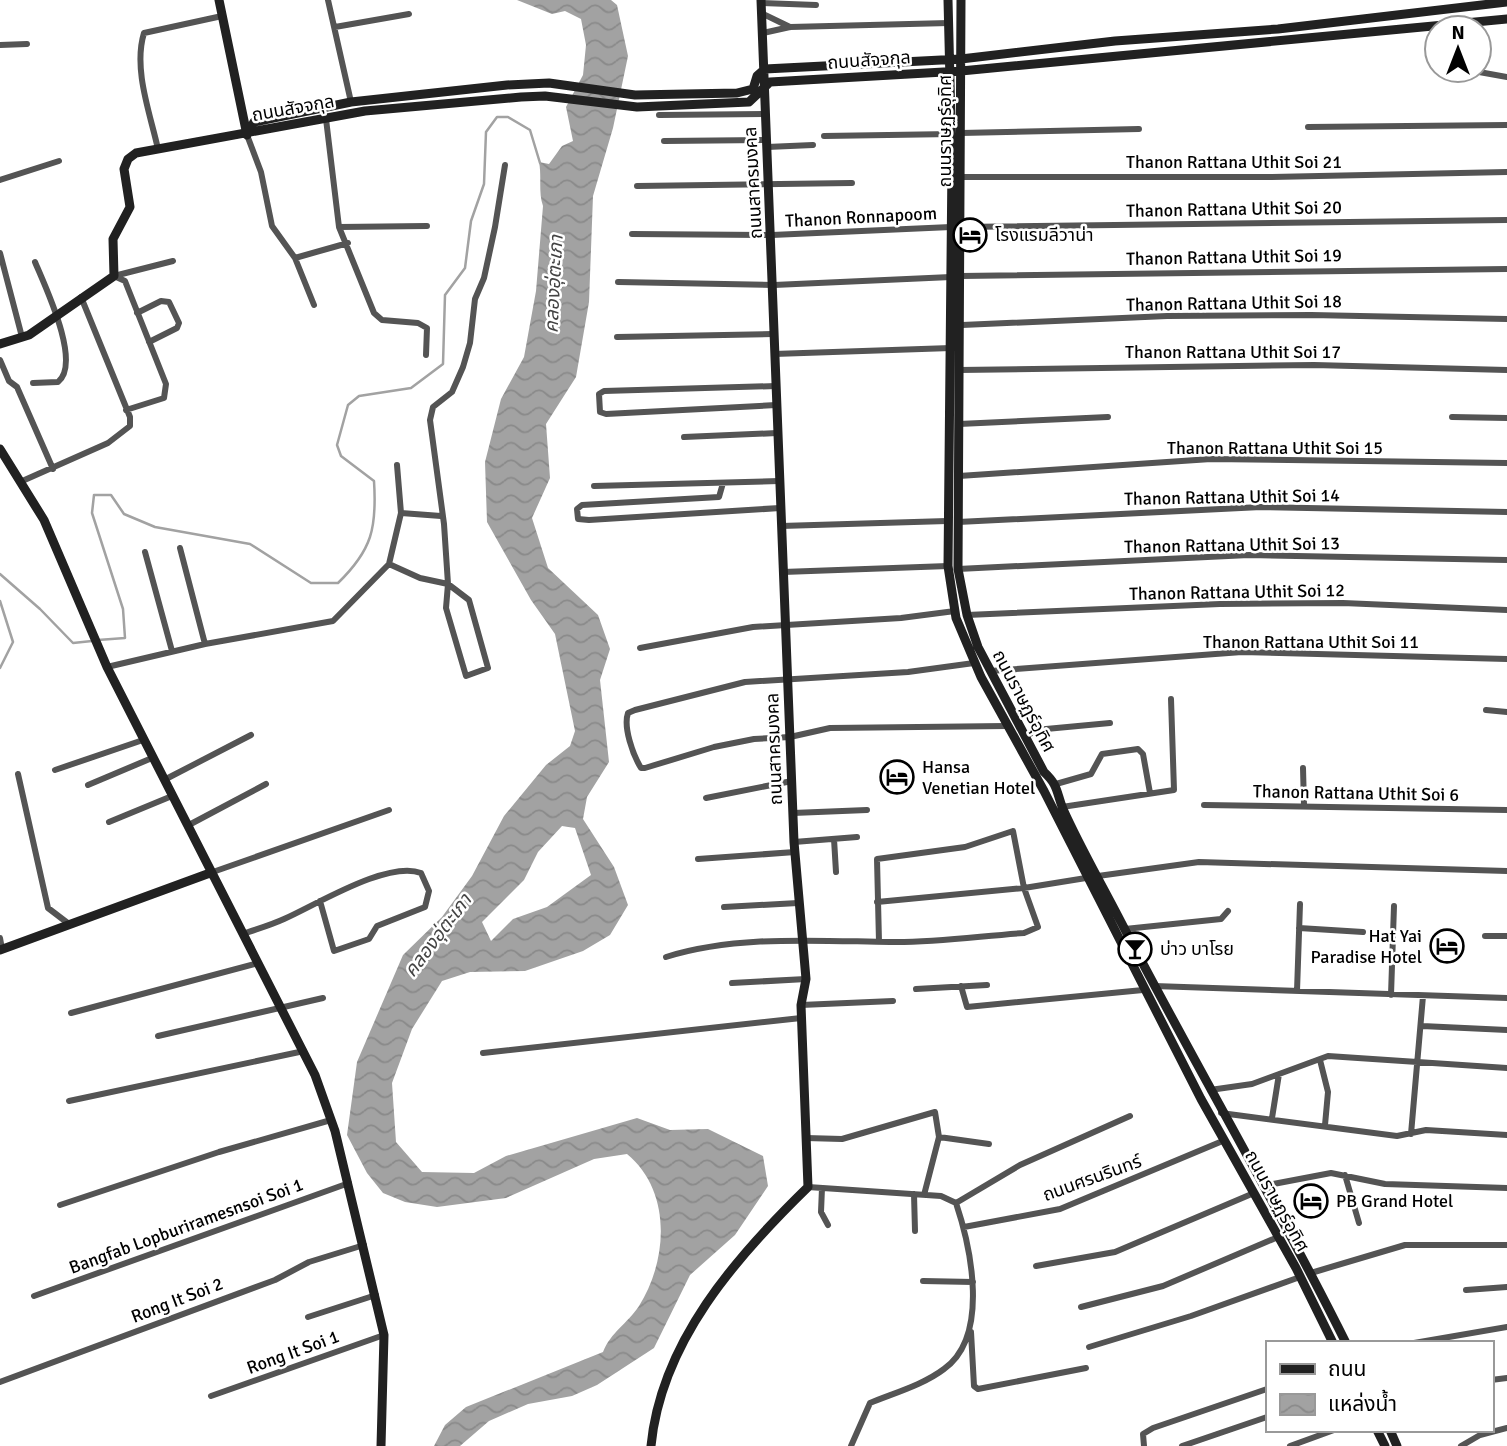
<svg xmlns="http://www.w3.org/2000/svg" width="1507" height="1446" viewBox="0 0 1507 1446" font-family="Signika,'Noto Sans Thai',sans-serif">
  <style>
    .water { fill: url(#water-waves); fill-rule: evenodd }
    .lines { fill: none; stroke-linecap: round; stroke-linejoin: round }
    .stream { stroke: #a2a2a2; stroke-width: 2.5 }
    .street { stroke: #545454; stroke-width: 6 }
    .secondary { stroke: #212121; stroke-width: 9 }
    .labels { text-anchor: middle; stroke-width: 5; stroke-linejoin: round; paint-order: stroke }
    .street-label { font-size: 18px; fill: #000; stroke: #fff }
    .poi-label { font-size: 18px; fill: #000; stroke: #fff; text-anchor: start }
    .water-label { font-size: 19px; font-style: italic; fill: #434343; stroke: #fff }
  </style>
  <defs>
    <pattern id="water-waves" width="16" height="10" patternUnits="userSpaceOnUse" patternTransform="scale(1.75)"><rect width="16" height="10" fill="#a2a2a2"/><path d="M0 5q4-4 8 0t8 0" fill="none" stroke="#8a8a8a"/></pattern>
  </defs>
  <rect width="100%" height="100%" fill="#fff"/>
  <!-- water -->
  <path class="water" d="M517 0H611L617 5 628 56 613 128 593 196 589 302 576 377 546 424 550 478 532 518 548 568 598 615 610 649 600 680 609 762 587 797 583 819 614 867 628 905 610 935 583 951 525 971 470 972 442 981 412 1029 392 1083 396 1142 422 1172 474 1173 506 1156 637 1118 670 1130 708 1129 763 1156 768 1186 735 1235 690 1275 654 1348 597 1385 572 1396 528 1404 489 1421 460 1446H434L445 1425 466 1407 603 1352C611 1332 627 1324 639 1306 668 1260 672 1191 627 1154L594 1159 506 1198 437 1207 405 1202 383 1193 367 1173 347 1135 357 1062 403 955 442 917 472 876 504 816 546 765 570 746 575 731 555 634 531 600 487 522 485 462 501 399 524 357 536 291 543 206C538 192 542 177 539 162L549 164 562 146 573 141 566 107 583 75 586 45 581 19 565 11 552 14ZM562 826 575 828 591 875 547 907 513 919 491 941 482 922 524 880 538 852Z"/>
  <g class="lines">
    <!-- stream -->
    <path class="stream" d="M0 574 40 609 73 643 92 641
      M0 601 13 642 0 668
      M98 640 125 638 123 609 92 513 94 495H111L124 514 155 527 250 544 311 583H338C372 550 377 528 374 481L341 456 337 445 348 405 359 396 411 388 443 364 445 295 465 268 471 221 484 184 486 132 497 117H508L530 130 540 163"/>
    <!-- street -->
    <path class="street" d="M328 0 351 102
      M761 3 816 5
      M761 13 790 27
      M335 27 409 14
      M763 33 790 27 949 23
      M0 45 27 44
      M1468 70 1507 77
      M659 115 766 114
      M326 119 339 227 374 313 382 320 418 323 427 328 426 355
      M1308 127 1507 125
      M961 133 1139 129
      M247 135 261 172 272 226 295 258 314 305
      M824 136 952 134
      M664 141 767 140
      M767 147 813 145
      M158 149C150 113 133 69 144 33L222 16
      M961 177H1272L1507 172
      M0 180 59 161
      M637 186 852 183
      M339 227 427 226
      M961 227 1507 220
      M632 234 772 235 951 227
      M0 253 22 337
      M295 258 348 243
      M961 276 1507 269
      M618 282 774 285 951 277
      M137 313 161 301 169 302 179 323 177 328 149 342
      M962 325 1167 316 1311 315 1507 319
      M617 337 773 334
      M774 354 951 348
      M0 360 9 381 17 387 53 469
      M959 370 1314 365 1507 370
      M33 383 58 382C82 363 45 286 35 262
      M776 386 604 391 599 394 600 412 606 414 776 405
      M126 410 164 398 166 384 125 281 114 276 173 261
      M1452 417 1507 418
      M959 424 1108 417
      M684 437 777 433
      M959 476 1211 459 1507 463
      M20 482 108 443 130 426V417L81 297
      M723 483 719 497 582 505 577 509 578 519 589 520 780 508
      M594 486 779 481
      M401 513 441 516
      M958 522 1261 507 1507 512
      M781 526 947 521
      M180 548 205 644
      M145 552 172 651
      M389 564 401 513 397 465
      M958 569 1249 555 1507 560
      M783 572 948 566
      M967 615 1220 604 1343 603 1507 610
      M640 648 753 627 901 618 955 611
      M974 663 908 672 745 682 635 710 628 713C623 727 633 755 641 768H645L714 747 754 739 790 737 830 728 1006 726
      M107 667 205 644 333 621 389 564 420 578 448 584 469 600 488 668 466 676 446 608 448 584 444 524 430 420 433 407 452 392 463 367 470 343 475 299 484 278 495 227 505 165
      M990 671 1242 652 1507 659
      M1486 710 1507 712
      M1025 735 1046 729 1110 723
      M1303 768 1304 805
      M55 770 143 740
      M18 774 48 908 69 924
      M164 780 251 735
      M1056 784 1091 774 1102 754 1138 749 1143 754 1150 793
      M88 785 152 758
      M706 798 792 781
      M1204 805 1507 810
      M1062 807 1174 790 1171 699
      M793 813 867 810
      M109 822 172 796
      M187 826 266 784
      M834 839 836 872
      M794 842 857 837
      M698 859 795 852
      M210 873 389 810
      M1098 876 1199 862 1507 871
      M877 902 1024 888 1086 878
      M724 907 798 903
      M1299 928 1363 932
      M1125 929 1221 919 1228 911
      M243 934C257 929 271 925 284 919 316 905 388 860 421 873L429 891 425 907 377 926 369 939 334 951 320 901
      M1485 936H1507
      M0 938 2 949
      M666 957C736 935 817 941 890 942 934 943 980 936 1024 933L1038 927 1024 888 1013 831 965 847 877 859 879 942
      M732 983 806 979
      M961 986 967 1007 1143 990
      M1154 986 1507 998
      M916 989 987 985
      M1297 991 1300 904
      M1391 995 1394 906
      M801 1005 893 1001
      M71 1013 258 963
      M1422 1026 1507 1030
      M158 1036 323 998
      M483 1053 801 1018
      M1320 1060 1328 1092 1325 1125
      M1210 1090 1252 1084 1328 1056 1507 1068
      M69 1101 304 1051
      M1221 1113 1397 1136 1426 1130 1507 1135
      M1272 1118 1279 1074
      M1411 1134 1423 996
      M939 1137 989 1144
      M806 1138 842 1139 935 1112 939 1137 924 1195
      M1345 1175 1359 1223
      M1263 1186 1331 1173 1385 1184 1507 1188
      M808 1187 941 1196 956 1203C971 1248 990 1336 944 1369 923 1385 894 1393 870 1403L851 1446
      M822 1188 821 1212 828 1225
      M914 1194 915 1231
      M956 1203 1020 1165 1130 1116
      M60 1205 219 1152 331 1120
      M964 1227 1060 1209 1225 1140
      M1036 1266 1115 1252 1254 1193
      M1311 1273 1405 1245H1507
      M923 1281 973 1282
      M1466 1290 1507 1287
      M34 1296 349 1183
      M1081 1307 1163 1286 1278 1237
      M308 1317 376 1295
      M971 1332 974 1386 978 1389 1086 1368
      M1414 1343 1507 1327
      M1089 1347 1191 1316 1300 1277
      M1491 1380 1507 1378
      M0 1382 275 1280 309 1262 364 1245
      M211 1396 384 1335
      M1144 1446 1143 1434 1153 1428 1267 1389
      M1182 1446 1267 1417
      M1290 1446 1334 1430
      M1461 1446 1480 1435 1507 1428"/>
    <!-- secondary -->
    <path class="secondary" d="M219 0 247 135
      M948 0 952 162 948 566 956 618 981 677 1044 791 1201 1099 1296 1268 1333 1343
      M961 0 958 569 967 615 978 647 1044 772C1059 786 1056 792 1063 809 1080 847 1102 885 1121 922 1194 1063 1275 1200 1346 1343
      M247 135 254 122 351 102 507 85 549 83 635 95 737 93 753 89 757 76 765 69 961 59 1115 41 1278 29 1507 2
      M0 344 29 335 114 276 113 239 130 207 124 169 128 159 136 153 365 111 521 97 545 96 637 107 749 102 770 82 961 71 1507 19
      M0 449 44 520 107 667 315 1075 335 1131 384 1335 381 1446
      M0 950 210 873
      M1377 1430 1385 1446
      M1390 1430 1397 1446
      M651 1446C661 1342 736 1257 808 1187L801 1005 806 979 794 842 761 0"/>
  </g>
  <!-- icons -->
  <defs>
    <symbol id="hotel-ring" viewBox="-11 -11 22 22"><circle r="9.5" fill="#fff" stroke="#000" stroke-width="1.5"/><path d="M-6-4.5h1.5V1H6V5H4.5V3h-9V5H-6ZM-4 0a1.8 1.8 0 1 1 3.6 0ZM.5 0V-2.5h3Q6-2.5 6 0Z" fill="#000"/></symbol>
    <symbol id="bar-ring" viewBox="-11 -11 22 22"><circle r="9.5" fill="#fff" stroke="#000" stroke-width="1.5"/><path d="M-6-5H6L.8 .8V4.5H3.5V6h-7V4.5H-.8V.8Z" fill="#000"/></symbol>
  </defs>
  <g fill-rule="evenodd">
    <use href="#hotel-ring" x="951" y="216" width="38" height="38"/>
    <use href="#hotel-ring" x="878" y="758" width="38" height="38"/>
    <use href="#hotel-ring" x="1428" y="927" width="38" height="38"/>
    <use href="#bar-ring" x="1116" y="930" width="38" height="38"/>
    <use href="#hotel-ring" x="1292" y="1182" width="38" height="38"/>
  </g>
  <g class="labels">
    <!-- street labels -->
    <g class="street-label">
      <text transform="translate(869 60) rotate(-4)" y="6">ถนนสัจจกุล</text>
      <text transform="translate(293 108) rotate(-10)" y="6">ถนนสัจจกุล</text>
      <text transform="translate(945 131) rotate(-90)" y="6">ถนนราษฏร์อุทิศ</text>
      <text x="1234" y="168">Thanon Rattana Uthit Soi 21</text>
      <text transform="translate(753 183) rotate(-93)" y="6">ถนนสาครมงคล</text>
      <text transform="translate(1234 209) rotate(-1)" y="6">Thanon Rattana Uthit Soi 20</text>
      <text transform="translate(861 217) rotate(-3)" y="6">Thanon Ronnapoom</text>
      <text transform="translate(1234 257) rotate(-1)" y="6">Thanon Rattana Uthit Soi 19</text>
      <text transform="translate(1234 303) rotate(-1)" y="6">Thanon Rattana Uthit Soi 18</text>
      <text x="1233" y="358">Thanon Rattana Uthit Soi 17</text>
      <text x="1275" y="454">Thanon Rattana Uthit Soi 15</text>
      <text transform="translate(1232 497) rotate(-1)" y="6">Thanon Rattana Uthit Soi 14</text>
      <text transform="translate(1232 545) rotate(-1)" y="6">Thanon Rattana Uthit Soi 13</text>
      <text transform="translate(1237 592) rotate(-1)" y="6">Thanon Rattana Uthit Soi 12</text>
      <text x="1311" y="648">Thanon Rattana Uthit Soi 11</text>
      <text transform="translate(1024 701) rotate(62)" y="6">ถนนราษฏร์อุทิศ</text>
      <text transform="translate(774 749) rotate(-92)" y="6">ถนนสาครมงคล</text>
      <text transform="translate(1356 793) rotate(1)" y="6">Thanon Rattana Uthit Soi 6</text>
      <text transform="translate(1092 1178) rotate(-20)" y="6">ถนนศรนรินทร์</text>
      <text transform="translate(1277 1201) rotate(61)" y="6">ถนนราษฏร์อุทิศ</text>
      <text transform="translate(186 1226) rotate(-20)" y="6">Bangfab Lopburiramesnsoi Soi 1</text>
      <text transform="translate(177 1300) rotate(-21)" y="6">Rong It Soi 2</text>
      <text transform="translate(293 1352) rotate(-20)" y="6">Rong It Soi 1</text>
    </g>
    <!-- poi labels -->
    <g class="poi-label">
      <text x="995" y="241">โรงแรมลีวาน่า</text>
      <text x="922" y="773">Hansa<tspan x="922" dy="21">Venetian Hotel</tspan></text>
      <text x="1422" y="942" text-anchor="end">Hat Yai<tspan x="1422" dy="21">Paradise Hotel</tspan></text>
      <text x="1160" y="955">บ่าว บาโรย</text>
      <text x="1336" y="1207">PB Grand Hotel</text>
    </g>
    <!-- water labels -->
    <g class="water-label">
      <text transform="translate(553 284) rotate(-87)" y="7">คลองอุ่ตะเภา</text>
      <text transform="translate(437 935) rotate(-53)" y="7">คลองอุ่ตะเภา</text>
    </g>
  </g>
  <!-- legend -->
  <rect x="1266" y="1341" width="228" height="91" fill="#ffffff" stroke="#999999" stroke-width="2"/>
  <rect x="1280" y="1364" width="35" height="10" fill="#212121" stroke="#999999" stroke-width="2"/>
  <text x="1328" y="1376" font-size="21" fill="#000000">ถนน</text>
  <rect x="1280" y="1394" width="35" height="21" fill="url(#water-waves)" stroke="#999999" stroke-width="2"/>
  <text x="1328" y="1411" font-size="21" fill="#000000">แหล่งน้ำ</text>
  <!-- north arrow -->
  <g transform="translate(1458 49)"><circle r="33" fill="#ffffff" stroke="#999999" stroke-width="2"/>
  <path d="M0-5L12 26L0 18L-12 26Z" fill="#000000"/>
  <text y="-10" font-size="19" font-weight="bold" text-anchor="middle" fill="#000000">N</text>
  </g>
</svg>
